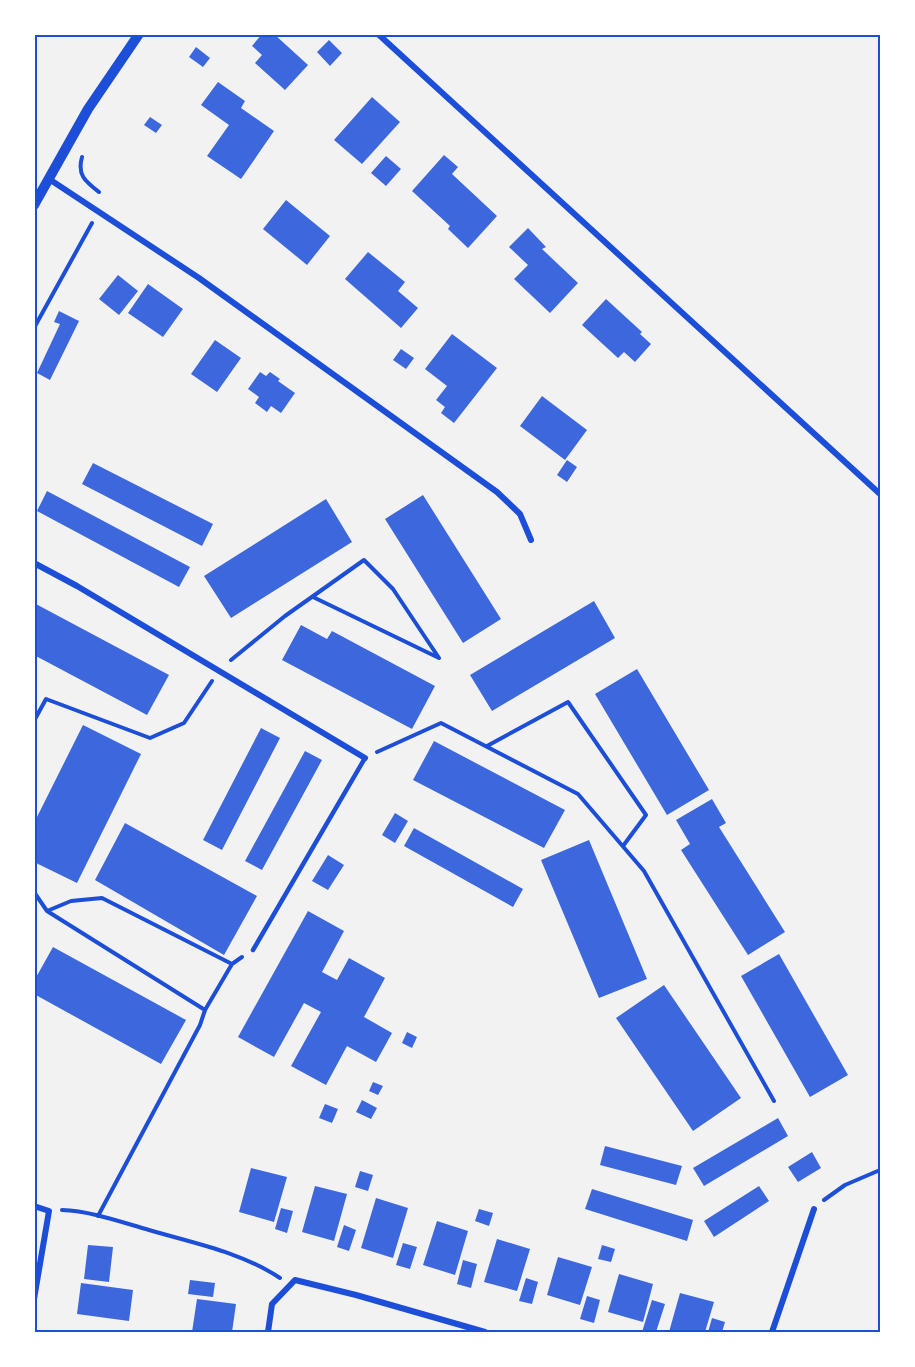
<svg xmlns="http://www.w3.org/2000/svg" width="915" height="1367" viewBox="0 0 915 1367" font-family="'Sofia Sans Condensed',sans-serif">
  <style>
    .building { fill: #3d67dc }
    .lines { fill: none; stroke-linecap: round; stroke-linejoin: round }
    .path { stroke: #1d4ed8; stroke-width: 4 }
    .service { stroke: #1d4ed8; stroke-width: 4.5 }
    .minor { stroke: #1d4ed8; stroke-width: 6 }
    .tertiary { stroke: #1d4ed8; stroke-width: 10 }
    .neatline { fill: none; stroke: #1d4ed8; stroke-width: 2 }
  </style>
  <rect width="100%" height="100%" fill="#f2f2f2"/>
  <!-- building -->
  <path class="building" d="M262 34H274L308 65 285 90 255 63 262 55 252 46Z
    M329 40 342 53 330 66 317 52Z
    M196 47 210 58 203 67 189 57Z
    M218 82 245 101 241 108 274 131 241 179 207 156 229 125 201 105Z
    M372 97 400 122 362 164 334 140Z
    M150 117 162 125 156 133 144 125Z
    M444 155 458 167 452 174 497 216 468 248 448 229 450 226 412 191Z
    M386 156 401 169 386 186 371 173Z
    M286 200 330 236 307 265 263 229Z
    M528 228 546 247 542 249 578 283 550 313 514 279 528 265 509 247Z
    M368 252 405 282 398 291 418 308 401 328 345 279Z
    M118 275 138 291 119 315 99 299Z
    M148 284 183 309 163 337 128 313Z
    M606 299 642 332 640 334 651 344 635 362 624 352 618 358 582 325Z
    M59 311 79 321 50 380 37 373 60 324 54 322Z
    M452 334 497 368 454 423 441 413 445 407 436 400 447 386 425 369Z
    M215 340 241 358 217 392 191 374Z
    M401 349 414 358 406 369 393 360Z
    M260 372 266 376 270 372 280 379 278 381 295 393 281 413 271 406 267 412 255 403 259 397 248 389Z
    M542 396 587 430 565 460 520 426Z
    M567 460 577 467 567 482 557 475Z
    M93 463 213 524 202 546 82 484Z
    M47 491 190 567 179 587 37 511Z
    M423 495 501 619 463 643 385 519Z
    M326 499 352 542 231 618 204 576Z
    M594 601 615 638 492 711 470 675Z
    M34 603 169 675 147 715 34 655Z
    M301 625 327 639 332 631 435 686 412 729 282 660Z
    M637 669 709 790 667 815 595 694Z
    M83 725 141 754 77 883 34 862V823Z
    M261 728 280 738 222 850 203 840Z
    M434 741 565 810 544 848 413 780Z
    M305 751 322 760 262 870 245 861Z
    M712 799 726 823 719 827 785 932 748 955 681 850 690 844 676 820Z
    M395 813 408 821 395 843 382 835Z
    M125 823 257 896 224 955 95 880Z
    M414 828 523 889 513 907 404 846Z
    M589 840 647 979 599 998 541 860Z
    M328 855 344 865 328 890 312 881Z
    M308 911 344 931 322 972 337 980 349 958 385 978 364 1017 392 1033 376 1062 347 1046 326 1085 291 1066 321 1012 304 1003 274 1057 238 1037Z
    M53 947 186 1020 161 1064 34 994V981Z
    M779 954 848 1075 810 1097 741 976Z
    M664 985 741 1098 693 1131 616 1018Z
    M407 1032 417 1037 412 1048 402 1043Z
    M373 1082 383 1086 378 1095 369 1091Z
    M362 1100 377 1108 371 1119 356 1112Z
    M325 1104 338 1109 332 1123 319 1118Z
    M778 1118 788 1136 704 1186 693 1168Z
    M605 1146 682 1166 676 1185 600 1165Z
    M812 1152 821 1168 798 1182 788 1167Z
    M251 1168 287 1177 274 1222 239 1212Z
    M360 1171 373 1175 368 1191 355 1187Z
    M315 1186 347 1194 334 1241 302 1232Z
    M759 1186 769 1201 714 1237 704 1221Z
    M592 1189 693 1220 687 1241 585 1209Z
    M376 1198 408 1208 393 1258 361 1248Z
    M281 1208 293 1211 287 1233 275 1229Z
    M479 1209 493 1213 489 1226 475 1221Z
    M437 1221 468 1231 455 1275 423 1265Z
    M344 1225 356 1230 349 1251 337 1247Z
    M497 1239 530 1249 517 1291 484 1282Z
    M403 1243 417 1247 410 1269 396 1265Z
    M88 1245 113 1247 109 1282 84 1279Z
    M602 1245 615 1249 611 1262 598 1259Z
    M558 1257 592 1267 580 1305 547 1295Z
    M463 1260 477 1264 471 1288 457 1284Z
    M619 1274 653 1284 643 1322 608 1312Z
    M526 1278 538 1282 532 1304 519 1301Z
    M190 1280 215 1283 213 1297 188 1294Z
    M81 1283 133 1290 129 1321 77 1314Z
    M680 1293 714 1302 705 1332H669Z
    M587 1296 600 1300 594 1323 580 1319Z
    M197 1299 236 1304 232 1332H192Z
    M652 1300 665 1304 656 1332H642Z
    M712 1318 725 1322 722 1332H708Z"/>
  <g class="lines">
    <!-- path -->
    <path class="path" d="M82 157C77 175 85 181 99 192
      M34 328 92 223
      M231 660 285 616 364 560 393 589 439 658 313 597
      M34 721 46 699 150 738 184 723 212 681
      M487 746 568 702 646 815 623 846
      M377 752 441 723 578 794 644 871 774 1101
      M34 892 47 911 205 1010 200 1025 98 1216
      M47 911 71 901 102 898 232 964
      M205 1010 232 964 242 957
      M824 1200 845 1185 880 1170
      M62 1210C91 1211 121 1222 149 1230 193 1243 241 1252 280 1278"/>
    <!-- service -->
    <path class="service" d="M253 950 365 758"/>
    <!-- minor -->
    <path class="minor" d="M378 34 880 494
      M49 179 199 278 497 492 520 514 531 540
      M34 563 77 586 365 758
      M34 1206 49 1211 34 1299
      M268 1332 272 1304 295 1280 356 1295 485 1332
      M772 1332 814 1209"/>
    <!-- tertiary -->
    <path class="tertiary" d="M34 205 88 109 139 34"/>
  </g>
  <!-- border -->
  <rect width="915" height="1367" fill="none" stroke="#ffffff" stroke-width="72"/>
  <rect x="36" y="36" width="843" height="1295" class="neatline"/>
</svg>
